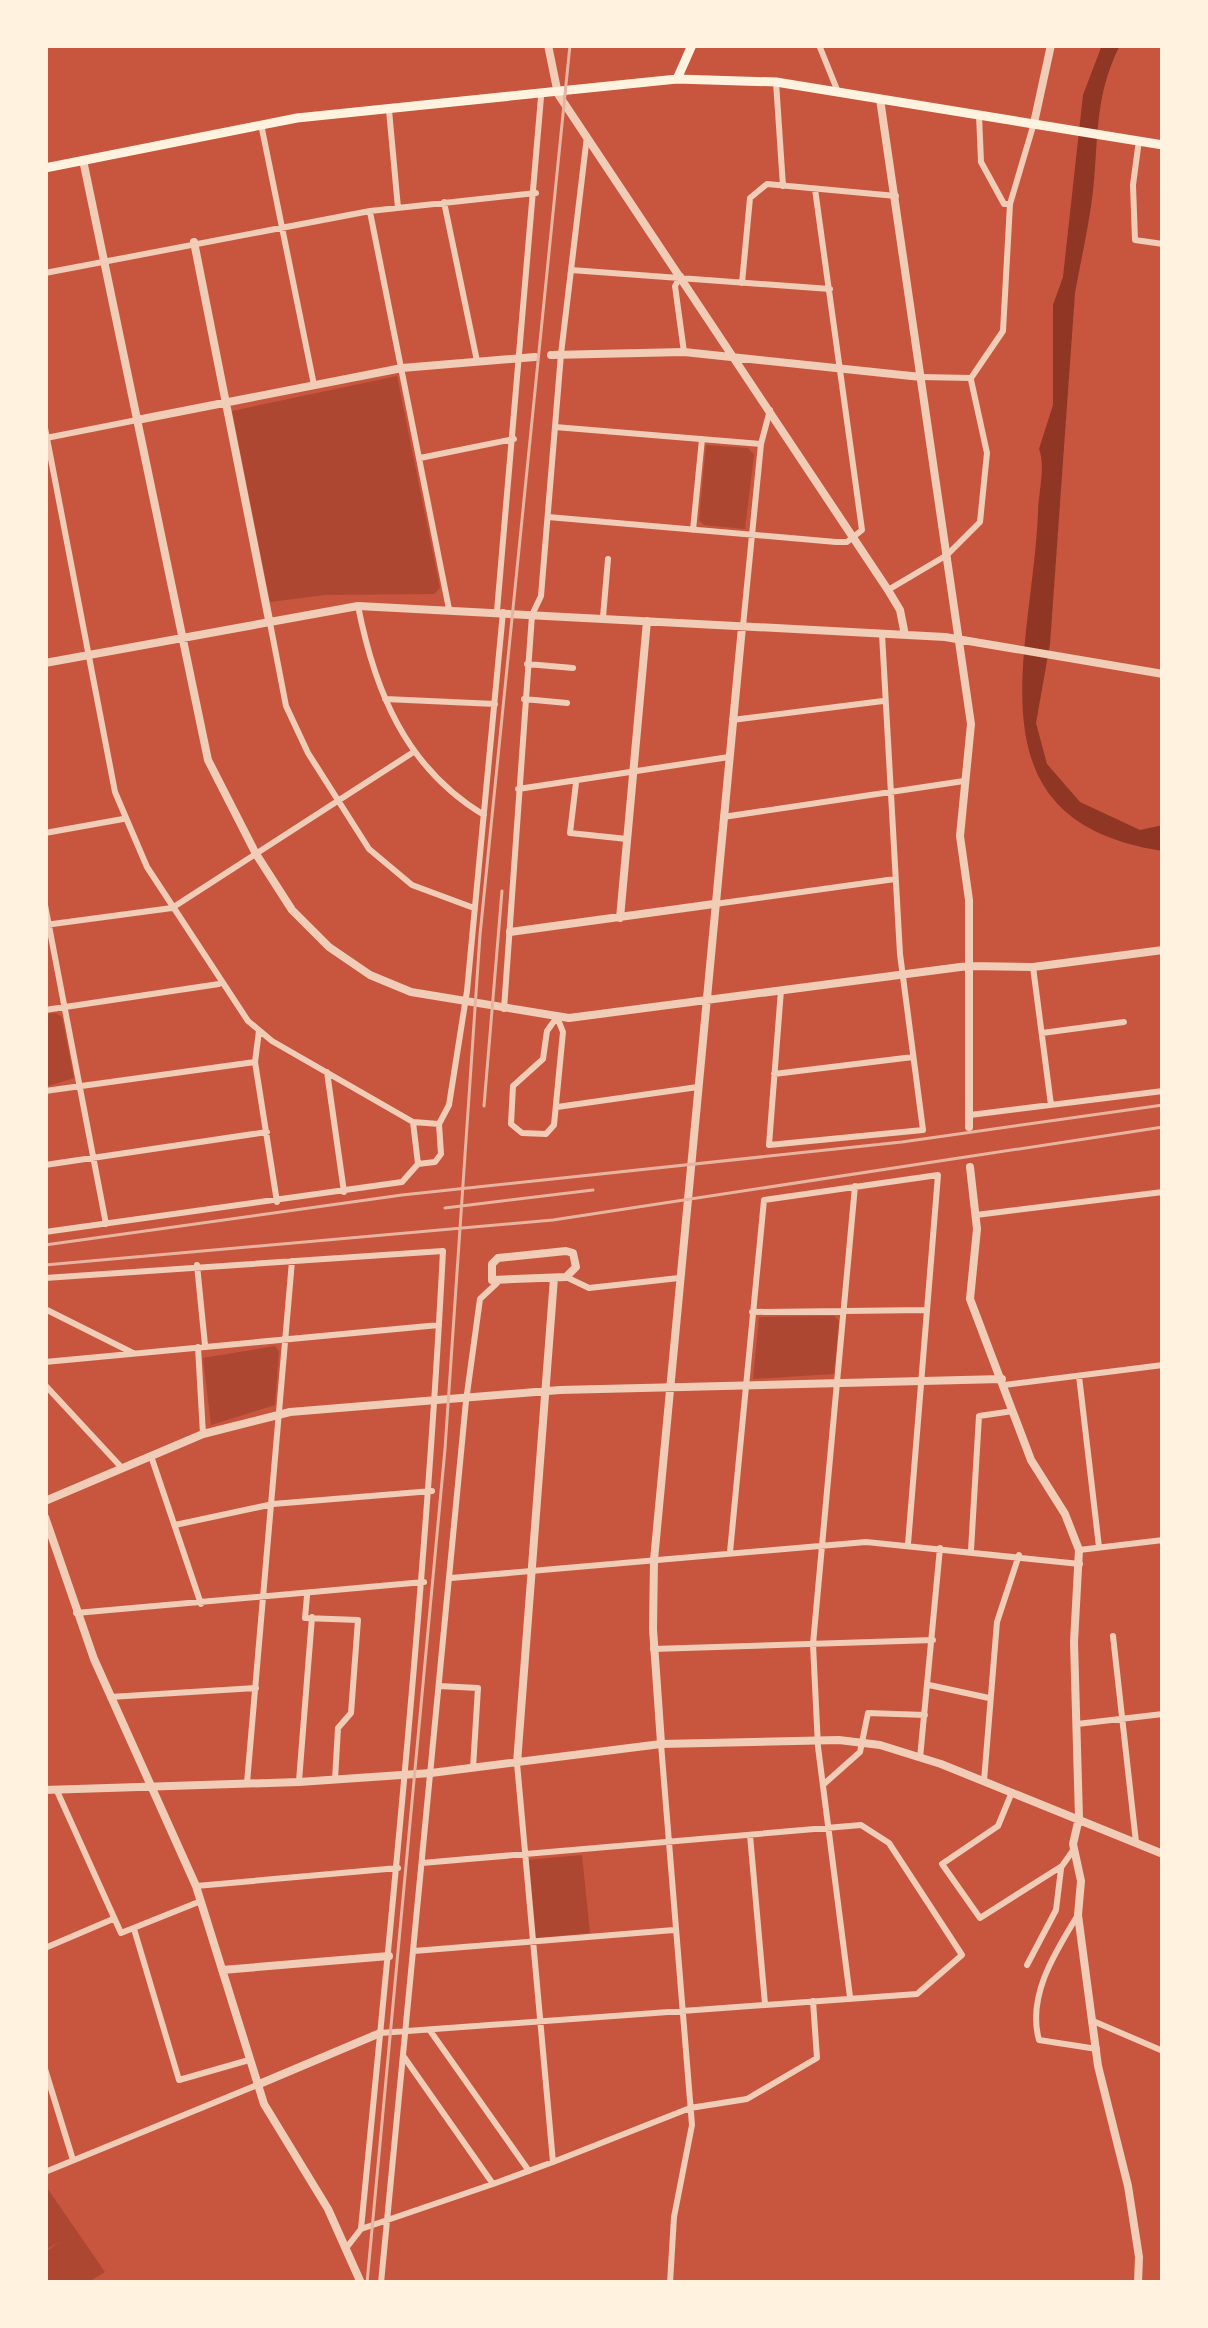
<svg xmlns="http://www.w3.org/2000/svg" width="1208" height="2328" viewBox="0 0 1208 2328" font-family="Jost,sans-serif">
  <style>
    .green { fill: #ae4732 }
    .water { fill: #8f3625 }
    .lines { fill: none; stroke-linecap: round; stroke-linejoin: round }
    .minor { stroke: #f1ccb7; stroke-width: 6 }
    .tertiary { stroke: #f1ccb7; stroke-width: 8 }
    .secondary { stroke: #fff3e0; stroke-width: 9 }
    .rail { stroke: #e9b49f; stroke-width: 3 }
  </style>
  <rect width="100%" height="100%" fill="#c8553d"/>
  <!-- green -->
  <path class="green" d="M397 376 440 588 434 594 325 595 270 602 232 411Z
    M706 445 748 448 754 455 745 529 704 525 699 520Z
    M56 1013 62 1017 74 1078 45 1087V1014Z
    M834 1316 839 1321 834 1374 753 1379 759 1317Z
    M275 1346 279 1351 275 1405 211 1425 203 1358Z
    M582 1855 590 1933 535 1938 526 1860Z
    M45 2185 105 2272 87 2283H45V2252L61 2241 45 2250Z"/>
  <!-- water -->
  <path class="water" d="M1102 45H1120C1094 97 1099 136 1093 191 1089 226 1081 259 1075 293L1050 644 1036 723 1047 764 1080 802 1140 830 1163 825V851C965 821 1032 654 1038 513 1038 494 1046 467 1039 449L1053 405V305L1063 277 1083 95Z"/>
  <g class="lines">
    <!-- minor -->
    <path class="minor" d="M819 45 838 92
      M776 82 783 186
      M389 110 398 208
      M979 115 981 162 1004 204H1010
      M261 124 314 385
      M1139 140 1133 185 1135 240 1163 244
      M444 202 477 361
      M370 212 449 609
      M571 270 830 289
      M45 273 370 211 536 193
      M681 276 675 286 684 352
      M742 283 750 198 767 184 896 196
      M921 377 971 378 1003 331 1010 204 1034 123
      M555 427 761 444
      M45 428 115 792 147 867 248 1021 272 1041 413 1122 439 1124 441 1154 435 1162 418 1164 402 1182 45 1232
      M46 438 137 420
      M420 458 514 439
      M548 517 836 542H847L862 530 815 189
      M693 530 702 439
      M888 590 947 555 980 522 987 453 971 380
      M358 606C375 692 406 768 484 815
      M497 611 541 97
      M603 617 608 559
      M270 623 286 706 308 753 369 849 412 885 474 908
      M743 626 761 444 770 410
      M527 664 573 668
      M385 699 495 704
      M524 699 567 703
      M732 720 883 701
      M576 783 570 833 627 839
      M518 789 729 757
      M723 817 964 781
      M45 833 123 819
      M715 904 895 879
      M45 905 106 1224
      M45 925 172 908 412 753
      M1033 967 1051 1105
      M781 990 769 1145 923 1130 900 954 882 634
      M504 1009 532 615 541 596 561 354 587 136
      M45 1010 219 984
      M557 1017 563 1032 554 1125 546 1134 522 1133 511 1124 513 1086 543 1059 547 1031Z
      M259 1031 255 1062 277 1202
      M1042 1033 1124 1022
      M327 1072 344 1192
      M774 1074 913 1057
      M45 1091 255 1062
      M557 1107 698 1087
      M970 1115 1163 1091
      M413 1122 418 1164
      M439 1124 449 1105 467 991 503 612
      M45 1165 267 1132
      M976 1215 1163 1192
      M197 1265 205 1345
      M566 1277 589 1288 679 1278
      M45 1278 443 1251C426 1578 393 1903 361 2229L347 2247
      M45 1309 133 1353
      M752 1312 927 1310
      M198 1347 203 1434
      M45 1362 439 1325
      M1079 1376 1099 1547
      M45 1385 122 1468
      M1004 1385 1163 1365
      M151 1456 201 1604
      M175 1525 273 1504 432 1491
      M971 1550 979 1416 1013 1411
      M1079 1550 1163 1540
      M730 1552 764 1200 938 1175 908 1544
      M451 1578 866 1542 1080 1564
      M307 1596 305 1618 358 1620 351 1713 338 1728 335 1780
      M76 1613 424 1582
      M1113 1636 1136 1842
      M653 1649 933 1640
      M929 1685 989 1698
      M439 1686 478 1688 473 1768
      M110 1697 256 1688
      M1077 1724 1163 1714
      M661 1744 692 2125 674 2217 670 2283
      M920 1758 940 1548
      M517 1763 553 2162 690 2108 747 2099 817 2058 813 2001
      M299 1781 312 1617
      M984 1781 997 1622 1019 1555
      M247 1783 292 1261
      M824 1784 860 1752 868 1713 925 1715
      M57 1791 121 1933 201 1901
      M1012 1792 998 1826 942 1864 980 1918 1062 1866 1074 1849
      M750 1835 765 2004
      M196 1886 398 1868
      M1076 1918C1054 1954 1027 1997 1039 2040L1097 2049
      M134 1929 179 2080 249 2060
      M45 1948 113 1919
      M414 1951 674 1930
      M1027 1965 1056 1910 1061 1869
      M850 1997 818 1747 813 1644 855 1186
      M1093 2021 1163 2051
      M431 2032 529 2171
      M380 2033 917 1994 962 1955 889 1843 861 1825 422 1863
      M404 2057 493 2184 553 2162
      M45 2069 73 2160
      M45 2172 257 2085
      M361 2229 493 2184
      M381 2283 466 1401 480 1299 497 1283"/>
    <!-- tertiary -->
    <path class="tertiary" d="M548 45 558 94 888 590 900 610 905 635
      M880 99 971 724 960 836 969 900V1127
      M1034 123 1051 45
      M83 160 208 760 256 854 292 910 329 947 370 975 411 992 569 1018 968 966 1033 967 1163 950
      M194 242 269 620
      M551 355 684 352 921 377
      M137 420 402 368 535 357
      M45 663 358 606 945 637 1163 674
      M620 918 647 621
      M510 932 714 904
      M970 1167 977 1229 970 1299 1031 1460 1065 1514 1079 1550 1074 1642 1079 1818 1073 1844 1081 1881 1078 1915 1098 2066 1128 2186 1139 2257 1138 2283
      M566 1251 573 1253 576 1267 566 1277 492 1280V1264L498 1258Z
      M45 1501 203 1434 290 1412 560 1390 1002 1379
      M45 1517 94 1659 196 1886 264 2104 328 2209 361 2283
      M661 1743 653 1629 654 1560 742 627
      M517 1763 554 1278
      M45 1790 299 1782 431 1773 661 1744 839 1740 880 1745 941 1764 1163 1854
      M222 1970 389 1956
      M257 2085 380 2033"/>
    <!-- secondary -->
    <path class="secondary" d="M677 79 692 45
      M45 168 297 118 677 79 776 82 1163 145"/>
    <!-- rail -->
    <path class="rail" d="M484 1106 502 891
      M445 1208 593 1190
      M45 1245 402 1195 902 1142 1163 1105
      M45 1265 553 1220 1163 1127
      M367 2283 445 1449 480 935 570 45"/>
  </g>
  <!-- border -->
  <rect width="1208" height="2328" fill="none" stroke="#fff3e0" stroke-width="96"/>
</svg>
